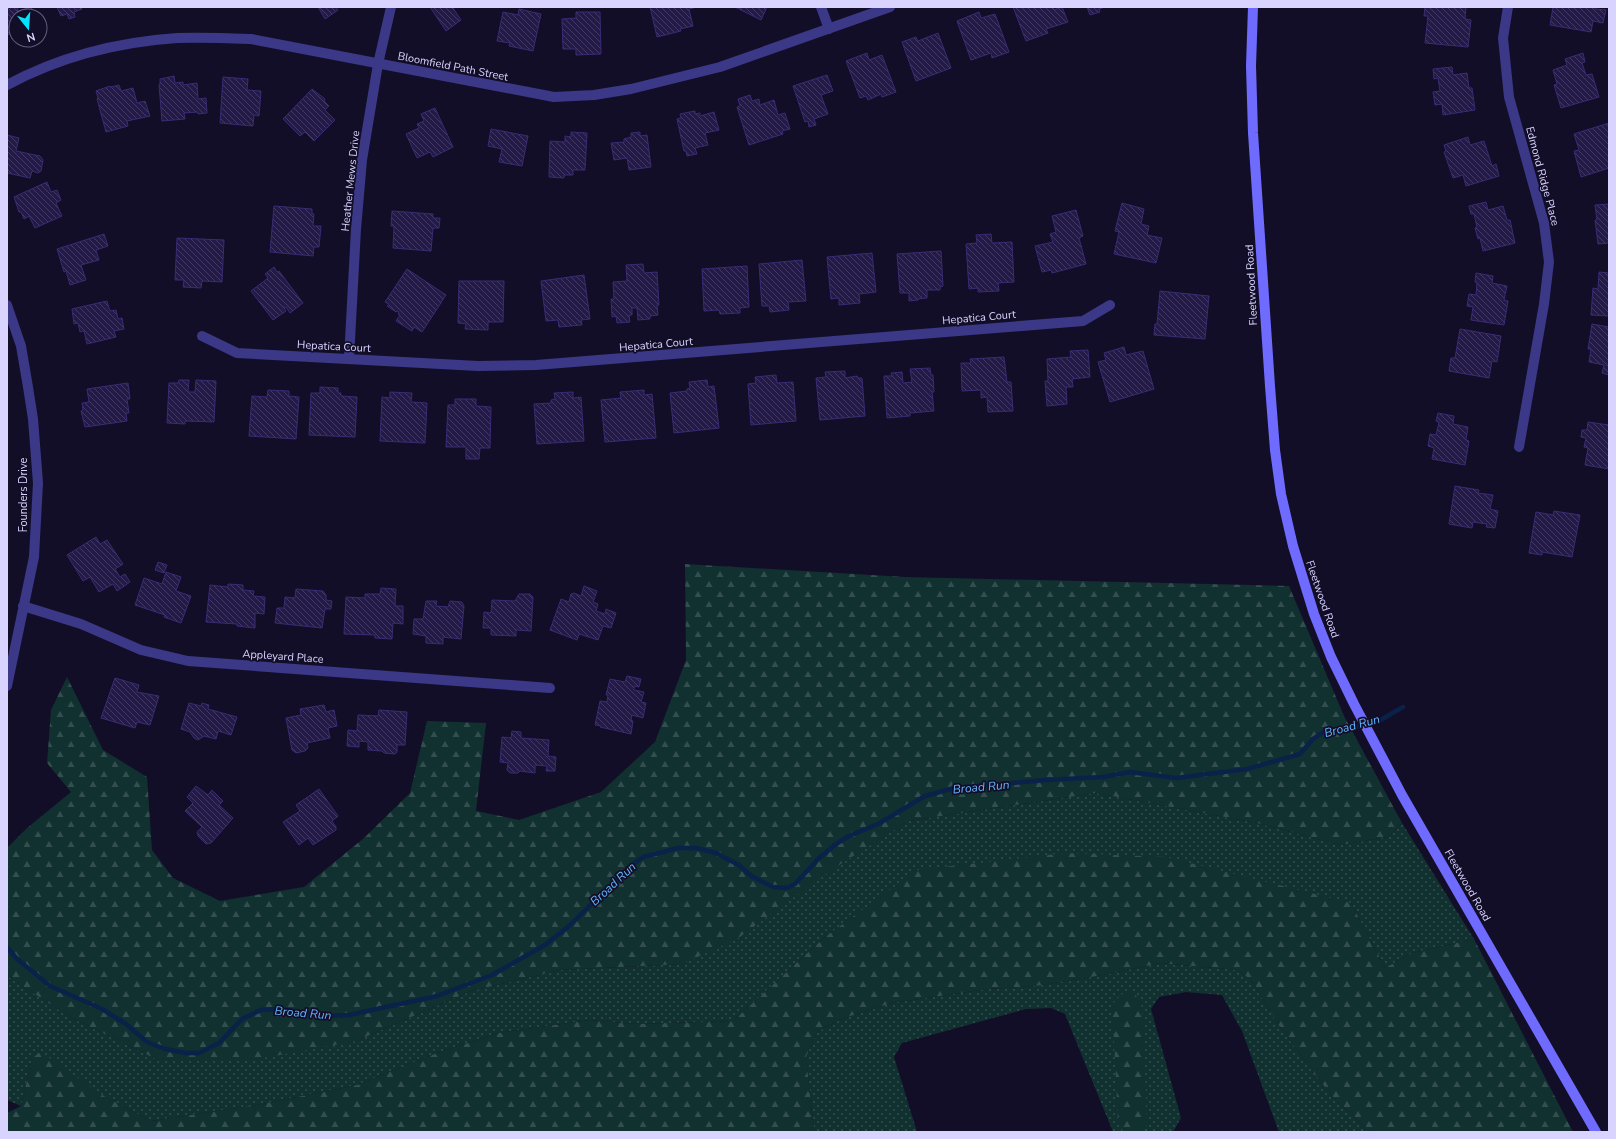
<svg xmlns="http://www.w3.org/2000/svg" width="1616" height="1139" viewBox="0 0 1616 1139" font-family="'Nunito Sans',sans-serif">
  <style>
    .grass { fill: url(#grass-dots) }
    .forest { fill: url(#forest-firs) }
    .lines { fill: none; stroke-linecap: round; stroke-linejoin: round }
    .stream { stroke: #0a214a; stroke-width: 4.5 }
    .building { fill: url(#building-back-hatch); stroke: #3a2b75 }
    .street { stroke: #3b3888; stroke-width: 10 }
    .secondary { stroke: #706bff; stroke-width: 10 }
    .labels { text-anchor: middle; stroke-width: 3.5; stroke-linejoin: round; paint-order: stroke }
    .street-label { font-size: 11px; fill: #d9d4ff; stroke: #130e27 }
    .water-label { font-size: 12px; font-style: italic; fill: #62b5ff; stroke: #130e27 }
  </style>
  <defs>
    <pattern id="grass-dots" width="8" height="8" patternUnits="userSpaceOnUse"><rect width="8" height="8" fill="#113130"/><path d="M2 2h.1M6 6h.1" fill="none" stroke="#334e4f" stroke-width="1.8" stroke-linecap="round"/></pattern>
    <pattern id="forest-firs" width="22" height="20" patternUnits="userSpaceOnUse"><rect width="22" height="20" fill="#113130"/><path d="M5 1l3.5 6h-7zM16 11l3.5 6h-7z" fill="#334e4f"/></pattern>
    <pattern id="building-back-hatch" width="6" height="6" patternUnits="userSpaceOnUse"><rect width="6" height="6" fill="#241a48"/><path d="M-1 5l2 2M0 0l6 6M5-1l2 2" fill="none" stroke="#433a63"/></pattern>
  </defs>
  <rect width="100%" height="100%" fill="#130e27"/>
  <!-- grass -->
  <path class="grass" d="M1096 793 1257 823 1340 845 1388 837 1402 823 1474 939 1412 953 1385 968 1351 903 918 870 825 937 733 1021 635 1024 590 1020 498 1033 437 1053 357 1085 251 1106 151 1121 32 1058 21 1106 7 1100V976L70 1017 158 1060 356 1041 471 991 560 970 682 964 908 821Z
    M1160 963 1238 970 1251 980 1277 1023 1333 1098 1370 1132H1279L1242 1031 1222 995 1186 992 1159 997 1151 1009 1181 1118 1173 1132H1113L1065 1014 1051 1008 1026 1009 902 1043 894 1057 917 1132H814L806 1057 817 1032 841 1019 892 1003 988 989 1036 986 1103 975Z"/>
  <!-- forest -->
  <path class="forest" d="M685 564 905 577 1289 586 1344 716 1402 823 1388 837 1340 845 1257 823 1096 793 908 821 836 867 737 939 682 964 560 970 471 991 356 1041 253 1060H158L70 1017 7 976V848L26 829 71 792 47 763 51 710 67 677 103 750 147 777 152 850 173 878 220 901 304 887 364 838 410 793 427 721 486 723 476 811 519 820 601 792 655 742 686 660Z
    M1065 853 1166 857 1351 903 1385 968 1412 953 1474 939 1573 1132H1370L1333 1098 1277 1023 1251 980 1238 970 1160 963 1103 975 1036 986 988 989 892 1003 841 1019 817 1032 806 1057 814 1132H7V1113L21 1106 32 1058 41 1052 104 1096 151 1121 251 1106 357 1085 437 1053 498 1033 590 1020 635 1024 733 1021 825 937 917 870Z
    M1124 992H1133L1141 1002 1143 1019 1147 1123 1144 1132H1123L1118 1119 1112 1004Z"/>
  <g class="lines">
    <!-- stream -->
    <path class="stream" d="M7 947 17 959 50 986 102 1009 126 1024 147 1042 165 1049 186 1053H199L219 1043 242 1019 261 1010 281 1009 327 1016 349 1015 437 996 492 975 545 945 569 926 633 864 643 857 659 853 678 848H696L716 853 739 865 751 876 773 887 787 888 795 884 818 859 836 844 849 836 878 824 925 796 954 788 1046 780 1103 777 1130 772 1176 778 1247 769 1300 754 1313 739 1325 731 1346 730 1379 721 1403 707"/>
  </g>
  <!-- building -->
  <path class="building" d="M7 7H17L18 11 31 7 35 16H16V37L12 39 10 34 7 35Z
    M57 7H84L81 8 82 9 74 12 75 17 69 19 67 14 61 16Z
    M318 7H336L338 10 325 19Z
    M430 7H455L453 8 461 20 446 31Z
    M650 7H697L689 9 693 26 680 29 681 31 657 37Z
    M735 7H767L761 20Z
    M1013 7H1053L1054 10 1062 7 1068 22 1046 29 1048 33 1026 41Z
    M1087 7H1105L1099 9 1100 12 1090 15Z
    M1425 7H1466L1465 19 1471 20 1468 47 1425 43 1428 16H1424Z
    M1553 7H1596L1595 9 1606 10 1603 23 1593 21 1591 32 1550 25Z
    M519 9 541 14 533 51 509 46 510 43 497 41 503 12 518 15Z
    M576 12H600L601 54 576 55V49H563L562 19 576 18Z
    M979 12 981 18 995 14 1009 52 992 58 991 53 971 60 957 21Z
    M938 33 951 68 916 81 902 42 916 37 918 41Z
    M867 53 869 60 882 55 896 92 882 97 881 94 868 100 866 96 860 98 846 61Z
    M1583 53 1585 62 1582 63 1586 75 1592 74 1599 97 1561 108 1554 85 1557 84 1553 70 1567 65 1565 59Z
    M1452 67 1453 75 1467 73 1469 88H1472L1475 110 1443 115 1442 104 1435 105 1433 92 1440 91 1438 78 1434 79 1433 69Z
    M827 75 833 91 821 95 828 114 814 119 816 125 809 127 808 121 805 122 793 86Z
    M174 76 175 83 183 82V85L197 83 198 99 206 98 207 113 198 114V112L184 113 185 119 162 121 159 85 160 84V79Z
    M223 77 248 79 247 90 261 91 259 116 254 115 253 126 220 123Z
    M119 85 121 91 133 88 137 103 145 101 150 116 127 121 128 126 106 132 97 99 98 98 96 91 110 86 111 87Z
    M312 89 325 99 324 101 329 106 325 110 335 120 314 141 305 132 300 136 283 119Z
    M750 95 752 101 759 99 760 105 774 100 778 115 785 113 790 129 782 131 783 134 749 145 737 107 740 106 738 99Z
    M435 108 453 147 433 157 430 152 417 158 406 134 419 128 417 124 424 121 421 114Z
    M695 111V114L700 113V116L714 112 719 130 705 133 708 145 695 148 697 154 687 156 686 151H684L677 119 681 118 680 114Z
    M1609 123V168L1581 177 1574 151 1579 150 1574 134Z
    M491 129 528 136 522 166 499 162 502 149 488 146Z
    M571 132 587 133 585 170H573V175H564V178L549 177 550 141 565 142V136L571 137Z
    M640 132V136L647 135 651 167 629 170 627 158 614 160 611 143 624 142V139L631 137V133Z
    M7 135 19 138 16 151 40 156 43 160 41 171 38 173 32 171 30 178 7 173Z
    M1468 137 1470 145 1484 141 1492 166 1496 164 1499 176 1466 186 1463 175 1453 178 1444 152 1446 151 1444 145Z
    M47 182 51 192 57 190 61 200 56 203 62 216 35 228 29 216 24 219 21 212H19L14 197Z
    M1486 202 1488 210 1503 206 1507 220H1510L1515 243 1483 251 1480 238 1478 239 1475 228 1477 227 1474 214H1471L1469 206Z
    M1122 203 1144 209 1141 224 1149 226 1147 235 1162 238 1156 263 1114 254 1119 232 1115 231Z
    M1609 204V243L1598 244 1595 220H1597L1595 205Z
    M274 206 312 209V214H314L313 226H321L319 247H314L313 256 270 252Z
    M1076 210 1083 236 1079 238 1086 264 1052 273 1051 270 1042 272 1035 246 1053 242 1050 234 1056 232 1052 216Z
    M392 211 433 214V218H440L439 228H433L431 251 393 248 394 226H391Z
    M104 234 108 246 96 250 99 260 81 265 86 280 70 285 66 271 64 272 57 249Z
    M991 234 992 243 1012 242 1014 282 998 283 999 291 978 292V288L969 289 966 244 977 243 976 235Z
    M177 238 224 240 222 282 202 281 201 288 183 287 184 280H175Z
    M941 251 943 286 940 287V290H927V298L918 299V300L909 301V293H900L897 254Z
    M872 253 876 292 859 294 860 303 839 305V298L831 299 827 257Z
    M802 260 806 301 788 302 789 310 770 312 769 306H762L759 264Z
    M643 264 644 273 657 272 659 305H657L658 315 650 316V319L638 320 637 308H632V315H629L630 322 617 323 616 316 612 317 611 299H614L613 282 627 281 626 265Z
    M747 266 749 307 740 308V313L720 314 719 310 704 311 702 269Z
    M274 267 277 272 279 271 303 303 290 313 286 307 284 308 286 311 273 320 251 291 268 278 265 274Z
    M407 269 446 295 422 332 414 327 412 331 396 321 400 315 398 314 399 312 397 311 396 312 387 306 389 304 385 302Z
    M1599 272 1609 273V316L1591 315 1593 288 1598 289Z
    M1476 273 1493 276 1492 283 1507 286 1504 300 1508 301 1504 325 1471 320 1473 307 1467 306 1469 294 1476 295 1477 282H1475Z
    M584 275 590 319 581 320 582 325 559 327 558 320 546 321 541 281Z
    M459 281H504L503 322H488V330L465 329 466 324 458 323Z
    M1160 291 1209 296 1205 339 1154 335 1155 324H1157Z
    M107 301 110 311 116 310 118 319 122 318 124 329 114 331 116 337 87 344 84 331 80 332 78 323 74 324 72 309Z
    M1592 324 1609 327V375L1602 373 1604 365 1589 362 1591 349H1588Z
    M1460 329 1501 336 1497 362 1492 361 1489 378 1449 371 1451 358H1455Z
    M1124 347 1126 355 1143 351 1154 389 1110 402 1098 362 1106 360 1104 353Z
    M1088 350 1090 377 1072 379 1073 387H1066L1067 404 1047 406 1045 381H1048L1047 359 1071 357 1070 351Z
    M1004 357 1007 382H1011L1013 411 988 412 987 397 981 398V390L962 391 961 363H971L970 359Z
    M930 368 931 375H933L934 392H932L934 411 910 413V416L887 418 884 376H892L891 373 902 372 903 383 912 382 910 369Z
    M845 371V378L857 376 858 378H862L865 416 820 420 816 378 826 377 825 372Z
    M776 375 777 383 793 382 796 421 751 425 748 384 756 383 755 377Z
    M179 380H189L188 392H195L196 380 216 381 214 422 185 421V424L167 423 169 383H178Z
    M707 380 708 387 714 386 719 428 674 433 670 393 687 391V389L690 388 689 382Z
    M128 383 130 399H127L129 413H126L127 421 85 427 81 411 83 410 82 403 89 402 87 389Z
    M320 387 338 388V393H341V396L357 397 355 437 309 435 311 393H320Z
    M268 390 289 391V396L299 397 296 439 249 436 252 396 267 397Z
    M644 390V395L652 394 656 438 605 442 601 400 621 398 620 392Z
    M390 392 412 393 411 402 427 403 425 443 380 441 382 397 390 398Z
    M573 392V398L581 397 584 441 537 444 534 404 551 403V400L555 399 554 393Z
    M455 399H476V406L491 407 490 448H480L479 459H466V447H446L448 405H455Z
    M1438 413 1454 416 1453 424 1468 427 1466 440 1469 441 1465 465 1432 459 1434 448 1428 446 1430 434 1436 435 1439 422 1436 421Z
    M1588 422 1609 425V469L1585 465 1588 448 1584 447 1586 438 1581 437 1582 430H1587Z
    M1455 486 1479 490 1478 493 1493 495 1490 509 1498 511 1495 528 1486 527 1487 524 1473 522 1472 528 1449 524Z
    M1554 511 1580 515 1572 557 1542 552V555L1529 553 1536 512 1553 515Z
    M96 537 100 544 107 540 123 564 115 569 120 577 125 574 130 582 117 591 113 584 99 592 90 577 83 581 67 555Z
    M158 562 167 565 164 573 155 570Z
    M166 572 181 577 176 591 191 596 181 623 164 617 165 615 135 605 144 578 162 584Z
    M228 584 243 585V590L254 591 253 596 265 597 264 614 255 613V628L237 626V624L206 622 210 585 228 587Z
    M584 586 597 591 593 602 598 604 596 611 605 614 606 609 616 613 611 628 603 626 598 640 579 634 577 640 550 630 561 599 569 602 571 594 574 593 581 596Z
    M381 588 396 589 395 606H403V624L393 623 392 639 375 638V635L344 634 346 597 365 598V594H380Z
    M296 589 323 591 326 595V600L332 601 331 609H325L322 628 275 623 277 608H284L285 597 295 598Z
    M519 594H530L533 597 531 631 516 630V636L491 635V628H483L484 612 491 613 492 600 515 601Z
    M426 601H437L436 606 448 607 450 601 462 602 464 606 461 639 443 637V644L426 643V636L413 634 414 619H423Z
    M627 676 641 679 639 687 634 686V690L644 692 641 702 646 703 643 718 632 715 631 720 633 721 631 734 600 727 601 726 595 725 600 701 607 702 608 695H606L610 679 625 682Z
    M115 678 139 685 137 692 159 696 150 725 137 722 135 728 101 718Z
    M189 703 201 706 202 703 209 705 208 709 237 717 231 735 218 731 216 739 204 736 198 740 194 738 190 732 181 729Z
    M324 705 326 712 334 710 337 726 328 728 330 738 307 743 308 748 305 751 296 753 292 750 286 718 301 715 300 709Z
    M379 710 407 712 405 745H397V752L395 754 384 753 382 751 368 750V742L359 741V747L347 746 348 730 357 731 358 715 378 716Z
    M512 731 521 732V738L549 740 548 756 556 757 555 771H546L547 766 535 765V773L520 771 518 773H510L507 770 508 763 500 762 502 737 511 738Z
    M196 786 208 795 212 790 223 801 219 805 233 818 211 843 206 844 198 836 197 832 202 827 185 811 193 803 187 797Z
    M319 789 338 816 332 821 336 827V830L313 845 308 838 299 845 283 822 300 811 296 805Z"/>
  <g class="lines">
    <!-- street -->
    <path class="street" d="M821 7 829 29
      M1508 7 1503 38 1509 97 1544 223 1549 262 1544 304 1519 447
      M7 85C59 57 118 42 177 38 202 37 226 38 251 39L554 97 594 95 631 89 720 67 890 7
      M7 305 21 346 28 387 33 419 38 483 34 557 7 686
      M202 336 237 353 478 366 536 365 1083 321 1110 305
      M349 359 356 229 362 160 378 64 391 7
      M23 606 81 624 141 650 188 661 550 688"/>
    <!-- secondary -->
    <path class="secondary" d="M1253 7 1251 66 1253 133 1270 386 1275 450 1281 494 1293 546 1314 614 1331 657 1354 704 1402 795 1596 1132"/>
  </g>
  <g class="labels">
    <!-- street labels -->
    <g class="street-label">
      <text transform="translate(453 66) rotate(11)" y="4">Bloomfield Path Street</text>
      <text transform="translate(1543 176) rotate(75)" y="4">Edmond Ridge Place</text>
      <text transform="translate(350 181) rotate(-84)" y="4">Heather Mews Drive</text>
      <text transform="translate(1251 285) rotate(-93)" y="4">Fleetwood Road</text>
      <text transform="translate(979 317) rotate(-5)" y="4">Hepatica Court</text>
      <text transform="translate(656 344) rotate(-5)" y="4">Hepatica Court</text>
      <text transform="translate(334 346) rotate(3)" y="4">Hepatica Court</text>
      <text transform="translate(23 495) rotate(-90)" y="4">Founders Drive</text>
      <text transform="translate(1323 599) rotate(71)" y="4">Fleetwood Road</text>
      <text transform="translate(283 656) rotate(4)" y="4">Appleyard Place</text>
      <text transform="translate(1468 885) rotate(60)" y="4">Fleetwood Road</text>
    </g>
    <!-- water labels -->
    <g class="water-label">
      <text transform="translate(1352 726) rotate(-15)" y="4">Broad Run</text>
      <text transform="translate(981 787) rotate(-5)" y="4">Broad Run</text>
      <text transform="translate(613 884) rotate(-43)" y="4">Broad Run</text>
      <text transform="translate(303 1013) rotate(5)" y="4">Broad Run</text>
    </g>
  </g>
  <!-- border -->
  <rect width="1616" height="1139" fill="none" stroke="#d9d4ff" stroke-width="16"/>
  <!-- north arrow -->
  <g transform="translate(28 28) rotate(163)"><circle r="19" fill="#130e27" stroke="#625d7d"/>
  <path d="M0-3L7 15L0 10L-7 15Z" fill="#00e3ff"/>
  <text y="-6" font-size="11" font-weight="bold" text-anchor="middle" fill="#d9d4ff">N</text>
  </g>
</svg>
